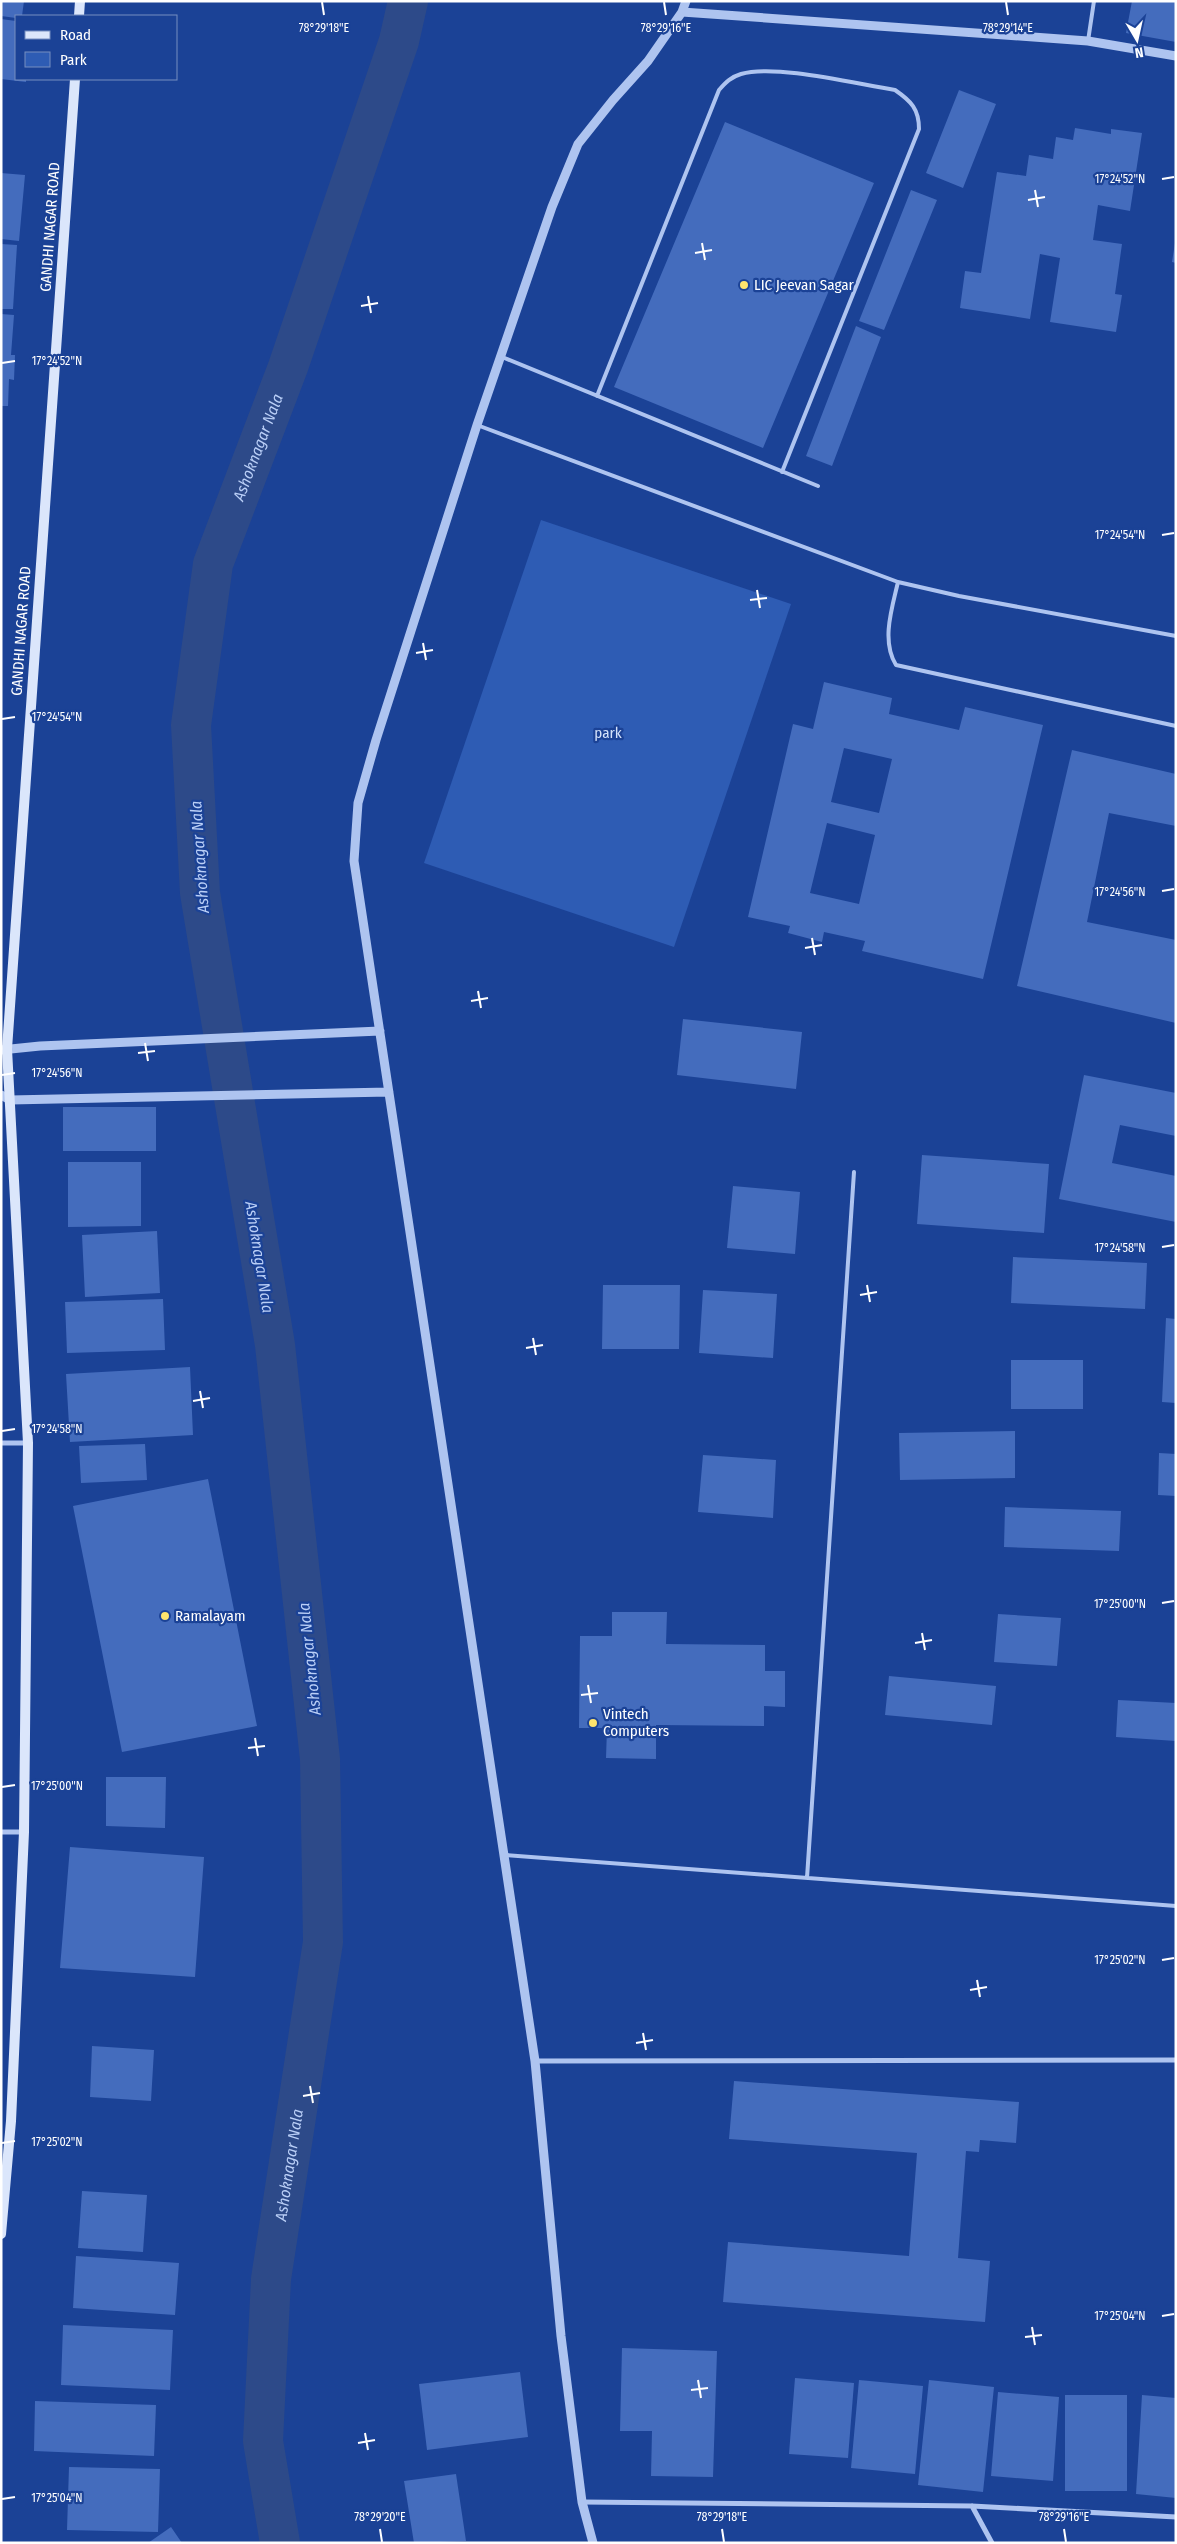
<svg xmlns="http://www.w3.org/2000/svg" width="1177" height="2544" viewBox="0 0 1177 2544" font-family="'Fira Sans Condensed',sans-serif">
  <style>
    .green { fill: #2e5cb4 }
    .lines { fill: none; stroke-linecap: round; stroke-linejoin: round }
    .canal { stroke: #2d4a89; stroke-width: 40 }
    .building { fill: #446cbd; fill-rule: evenodd }
    .service { stroke: #aec4f0; stroke-width: 4 }
    .minor { stroke: #aec4f0; stroke-width: 5 }
    .tertiary { stroke: #aec4f0; stroke-width: 9 }
    .secondary { stroke: #dbe6fb; stroke-width: 10 }
    .ticks { fill: none; stroke: #fff; stroke-width: 2 }
    .poi-dot { fill: #ffe56d; stroke: #1b4296; stroke-width: 2 }
    .labels { text-anchor: middle; stroke-width: 4.5; stroke-linejoin: round; paint-order: stroke }
    .street-label { font-size: 15px; fill: #fff; stroke: #1b4296 }
    .poi-label { font-size: 15px; fill: #fff; stroke: #1b4296; text-anchor: start }
    .park-label { font-size: 15px; fill: #d4e2fb; stroke: #1b4296 }
    .water-label { font-size: 16px; font-style: italic; fill: #bacff7; stroke: #1b4296 }
    .ticks-label { font-size: 12px; text-anchor: middle; fill: #fff; stroke: #1b4296; stroke-width: 4.5; stroke-linejoin: round; paint-order: stroke }
  </style>
  <rect width="100%" height="100%" fill="#1b4296"/>
  <!-- green -->
  <path class="green" d="M541 520 791 604 674 947 424 863Z"/>
  <g class="lines">
    <!-- canal -->
    <path class="canal" id="s1" d="M280 2543 263 2441 271 2279 323 1942 320 1759 275 1345 200 893 191 725 213 564 288 367 399 41 408 1"/>
  </g>
  <!-- building -->
  <path class="building" d="M1 1H24L22 16H16V18L1 16Z
    M1132 1H1176V42L1126 33Z
    M1 19 16 21V79H26V82L1 79Z
    M959 90 996 104 963 188 926 173Z
    M725 122 874 183 763 448 614 387Z
    M1075 128 1111 134V129L1142 133 1130 211 1098 205 1093 240 1122 244 1115 294 1122 295 1116 332 1050 322 1060 258 1040 254 1030 319 960 308 965 271 981 273 997 172 1026 176 1029 155 1053 159 1056 137 1073 140Z
    M1 173 25 175 19 241 1 239Z
    M911 190 937 200 884 330 859 321Z
    M1175 243H1176V263L1172 262Z
    M1 244 17 245 13 309H1Z
    M1 314 14 315 11 355H15L14 380 9 379 8 406H1Z
    M856 326 881 337 832 466 806 456Z
    M824 682 892 698 889 714 959 730 965 707 1043 725 983 979 862 951 865 941 824 932 822 942 788 933 790 926 748 917 793 724 813 729ZM844 748 892 759 879 813 831 802ZM827 823 875 835 859 904 810 893Z
    M1072 750 1176 774V826L1109 813 1087 922 1176 940V1023L1017 986Z
    M683 1019 802 1032 796 1089 677 1075Z
    M1084 1075 1176 1093V1136L1120 1125 1112 1163 1176 1176V1222L1059 1199Z
    M63 1107H156V1151H63Z
    M922 1155 1049 1164 1044 1233 917 1224Z
    M68 1162H141V1226L68 1227Z
    M733 1186 800 1192 795 1254 727 1248Z
    M157 1231 160 1293 85 1297 82 1235Z
    M1013 1257 1147 1263 1145 1309 1011 1303Z
    M603 1285H680L679 1349H602Z
    M703 1290 777 1294 773 1358 699 1353Z
    M163 1299 165 1350 67 1353 65 1302Z
    M1166 1318 1176 1319V1403L1162 1402Z
    M1011 1360H1083V1409H1011Z
    M190 1367 193 1435 70 1442 66 1374Z
    M1015 1431V1478L900 1480 899 1433Z
    M145 1444 147 1480 81 1483 79 1446Z
    M1159 1453 1176 1454V1496L1158 1495Z
    M703 1455 776 1460 773 1518 698 1512Z
    M208 1479 257 1726 122 1752 73 1506Z
    M1005 1507 1121 1511 1119 1551 1004 1547Z
    M612 1612H667L666 1644 765 1645V1671H785V1707L764 1706V1726L656 1725V1759L606 1758 607 1728H579L580 1636H612Z
    M998 1614 1061 1618 1057 1666 994 1662Z
    M889 1676 996 1686 992 1725 885 1715Z
    M1118 1700 1176 1703V1741L1116 1737Z
    M106 1777H166L165 1828 106 1826Z
    M70 1847 204 1857 195 1977 60 1968Z
    M92 2046 154 2050 151 2101 90 2097Z
    M734 2081 1019 2102 1016 2143 980 2140 979 2152 966 2151 958 2258 990 2261 985 2322 723 2302 728 2242 909 2256 917 2153 729 2139Z
    M82 2191 147 2195 143 2252 78 2248Z
    M76 2256 179 2263 175 2315 73 2308Z
    M63 2325 173 2330 170 2390 61 2385Z
    M622 2348 717 2351 713 2477 651 2476 652 2431H620Z
    M520 2372 528 2437 427 2450 419 2384Z
    M795 2378 854 2383 848 2458 789 2454Z
    M859 2380 923 2386 915 2474 851 2468Z
    M929 2380 994 2387 983 2492 918 2485Z
    M998 2392 1059 2397 1053 2481 991 2476Z
    M1065 2395H1127V2491H1065Z
    M1142 2395 1176 2398V2498L1136 2494Z
    M35 2401 156 2405 154 2456 34 2451Z
    M69 2467 160 2469 158 2532 67 2530Z
    M456 2474 466 2541 414 2543 404 2481Z
    M171 2527 182 2543H148Z"/>
  <g class="lines">
    <!-- service -->
    <path class="service" d="M1088 41 1094 1
      M502 357 818 486
      M597 396 719 90C726 82 731 77 741 74 776 64 856 84 895 90 911 101 919 109 919 129L782 472
      M477 425 898 582 959 596 1176 636
      M898 582C892 608 881 641 896 665L1176 726
      M505 1855 1176 1906
      M807 1878 854 1172"/>
    <!-- minor -->
    <path class="minor" d="M1 1443H28
      M1 1832H24
      M535 2061 1176 2060
      M582 2502 972 2506 1176 2517
      M972 2506 992 2543"/>
    <!-- tertiary -->
    <path class="tertiary" d="M682 12 1088 41 1176 56
      M1 1050 40 1046 380 1031
      M1 1095 10 1100 389 1092
      M593 2543 582 2502 561 2336 535 2061 354 861 358 803 376 740 477 425 552 207 578 144 613 100 648 61 682 12 686 1"/>
    <!-- secondary -->
    <path class="secondary" d="M79 16 80 1
      M1 2234 11 2121 24 1832 28 1443 7 1049 75 79"/>
  </g>
  <!-- ticks -->
  <path class="ticks" d="M322 2 324 15M664 2 666 15M1006 2 1008 15M1162 179 1174 177M1035 190 1038 207M1028 200 1045 197M702 243 705 260M695 253 712 250M368 296 371 313M361 306 378 303M2 363 15 361M1162 535 1174 533M757 590 760 608M750 600 767 598M423 643 426 660M416 653 433 650M2 719 15 717M1162 891 1174 889M812 938 815 955M805 948 822 945M478 991 481 1008M471 1001 488 998M145 1043 148 1061M138 1053 155 1051M2 1075 15 1073M1162 1247 1174 1245M867 1285 870 1302M860 1295 877 1292M533 1338 536 1355M526 1348 543 1345M200 1391 203 1408M193 1401 210 1398M2 1431 15 1429M1162 1603 1174 1601M922 1633 925 1650M915 1643 932 1640M588 1685 591 1703M581 1695 598 1693M255 1738 258 1756M248 1748 265 1746M2 1787 15 1785M1162 1960 1174 1958M977 1980 980 1997M970 1990 987 1987M643 2033 646 2050M636 2043 653 2040M310 2086 313 2103M303 2096 320 2093M2 2143 15 2141M1162 2316 1174 2314M1032 2327 1035 2345M1025 2337 1042 2335M698 2380 701 2398M691 2390 708 2388M365 2433 368 2450M358 2443 375 2440M2 2499 15 2497M380 2529 382 2542M722 2529 724 2542M1064 2529 1066 2542"/>
  <!-- markers -->
  <g class="poi-dot">
    <circle cx="744" cy="285" r="5"/>
    <circle cx="165" cy="1616" r="5"/>
    <circle cx="593" cy="1723" r="5"/>
  </g>
  <g class="labels">
    <!-- street labels -->
    <g class="street-label">
      <text transform="translate(50 227) rotate(-86)" y="5">GANDHI NAGAR ROAD</text>
      <text transform="translate(21 631) rotate(-86)" y="5">GANDHI NAGAR ROAD</text>
    </g>
    <!-- poi labels -->
    <g class="poi-label">
      <text x="754" y="290">LIC Jeevan Sagar</text>
      <text x="175" y="1621">Ramalayam</text>
      <text x="603" y="1719">Vintech<tspan x="603" dy="17">Computers</tspan></text>
    </g>
    <!-- park labels -->
    <g class="park-label">
      <text x="608" y="738">park</text>
    </g>
    <!-- water labels -->
    <g class="water-label">
      <text dy="6" stroke="none"><textPath href="#s1" startOffset="2120">Ashoknagar Nala</textPath></text>
      <text transform="translate(199 857) rotate(-94)" y="6">Ashoknagar Nala</text>
      <text transform="translate(260 1257) rotate(81)" y="6">Ashoknagar Nala</text>
      <text transform="translate(309 1659) rotate(-96)" y="6">Ashoknagar Nala</text>
      <text dy="6" stroke="none"><textPath href="#s1" startOffset="381">Ashoknagar Nala</textPath></text>
    </g>
  </g>
  <g class="ticks-label">
    <text x="324" y="32">78°29'18"E</text>
    <text x="666" y="32">78°29'16"E</text>
    <text x="1008" y="32">78°29'14"E</text>
    <text x="1120" y="183">17°24'52"N</text>
    <text x="57" y="365">17°24'52"N</text>
    <text x="1120" y="539">17°24'54"N</text>
    <text x="57" y="721">17°24'54"N</text>
    <text x="1120" y="896">17°24'56"N</text>
    <text x="57" y="1077">17°24'56"N</text>
    <text x="1120" y="1252">17°24'58"N</text>
    <text x="57" y="1433">17°24'58"N</text>
    <text x="1120" y="1608">17°25'00"N</text>
    <text x="57" y="1790">17°25'00"N</text>
    <text x="1120" y="1964">17°25'02"N</text>
    <text x="57" y="2146">17°25'02"N</text>
    <text x="1120" y="2320">17°25'04"N</text>
    <text x="57" y="2502">17°25'04"N</text>
    <text x="380" y="2521">78°29'20"E</text>
    <text x="722" y="2521">78°29'18"E</text>
    <text x="1064" y="2521">78°29'16"E</text>
  </g>
  <!-- border -->
  <rect width="1177" height="2544" fill="none" stroke="#ffffff" stroke-width="5"/>
  <!-- legend -->
  <rect x="15" y="15" width="162" height="65" fill="#1b4296" stroke="#768ec0"/>
  <rect x="25" y="31" width="25" height="8" fill="#dbe6fb" stroke="#768ec0"/>
  <text x="60" y="40" font-size="15" fill="#ffffff">Road</text>
  <rect x="25" y="52" width="25" height="15" fill="#2e5cb4" stroke="#768ec0"/>
  <text x="60" y="65" font-size="15" fill="#ffffff">Park</text>
  <!-- north arrow -->
  <g transform="translate(1137 40) rotate(171)" stroke="#1b4296" stroke-width="4" paint-order="stroke">
  <path d="M0-4L9 19L0 12L-9 19Z" fill="#ffffff"/>
  <text y="-8" font-size="14" font-weight="bold" text-anchor="middle" fill="#ffffff">N</text>
  </g>
</svg>
